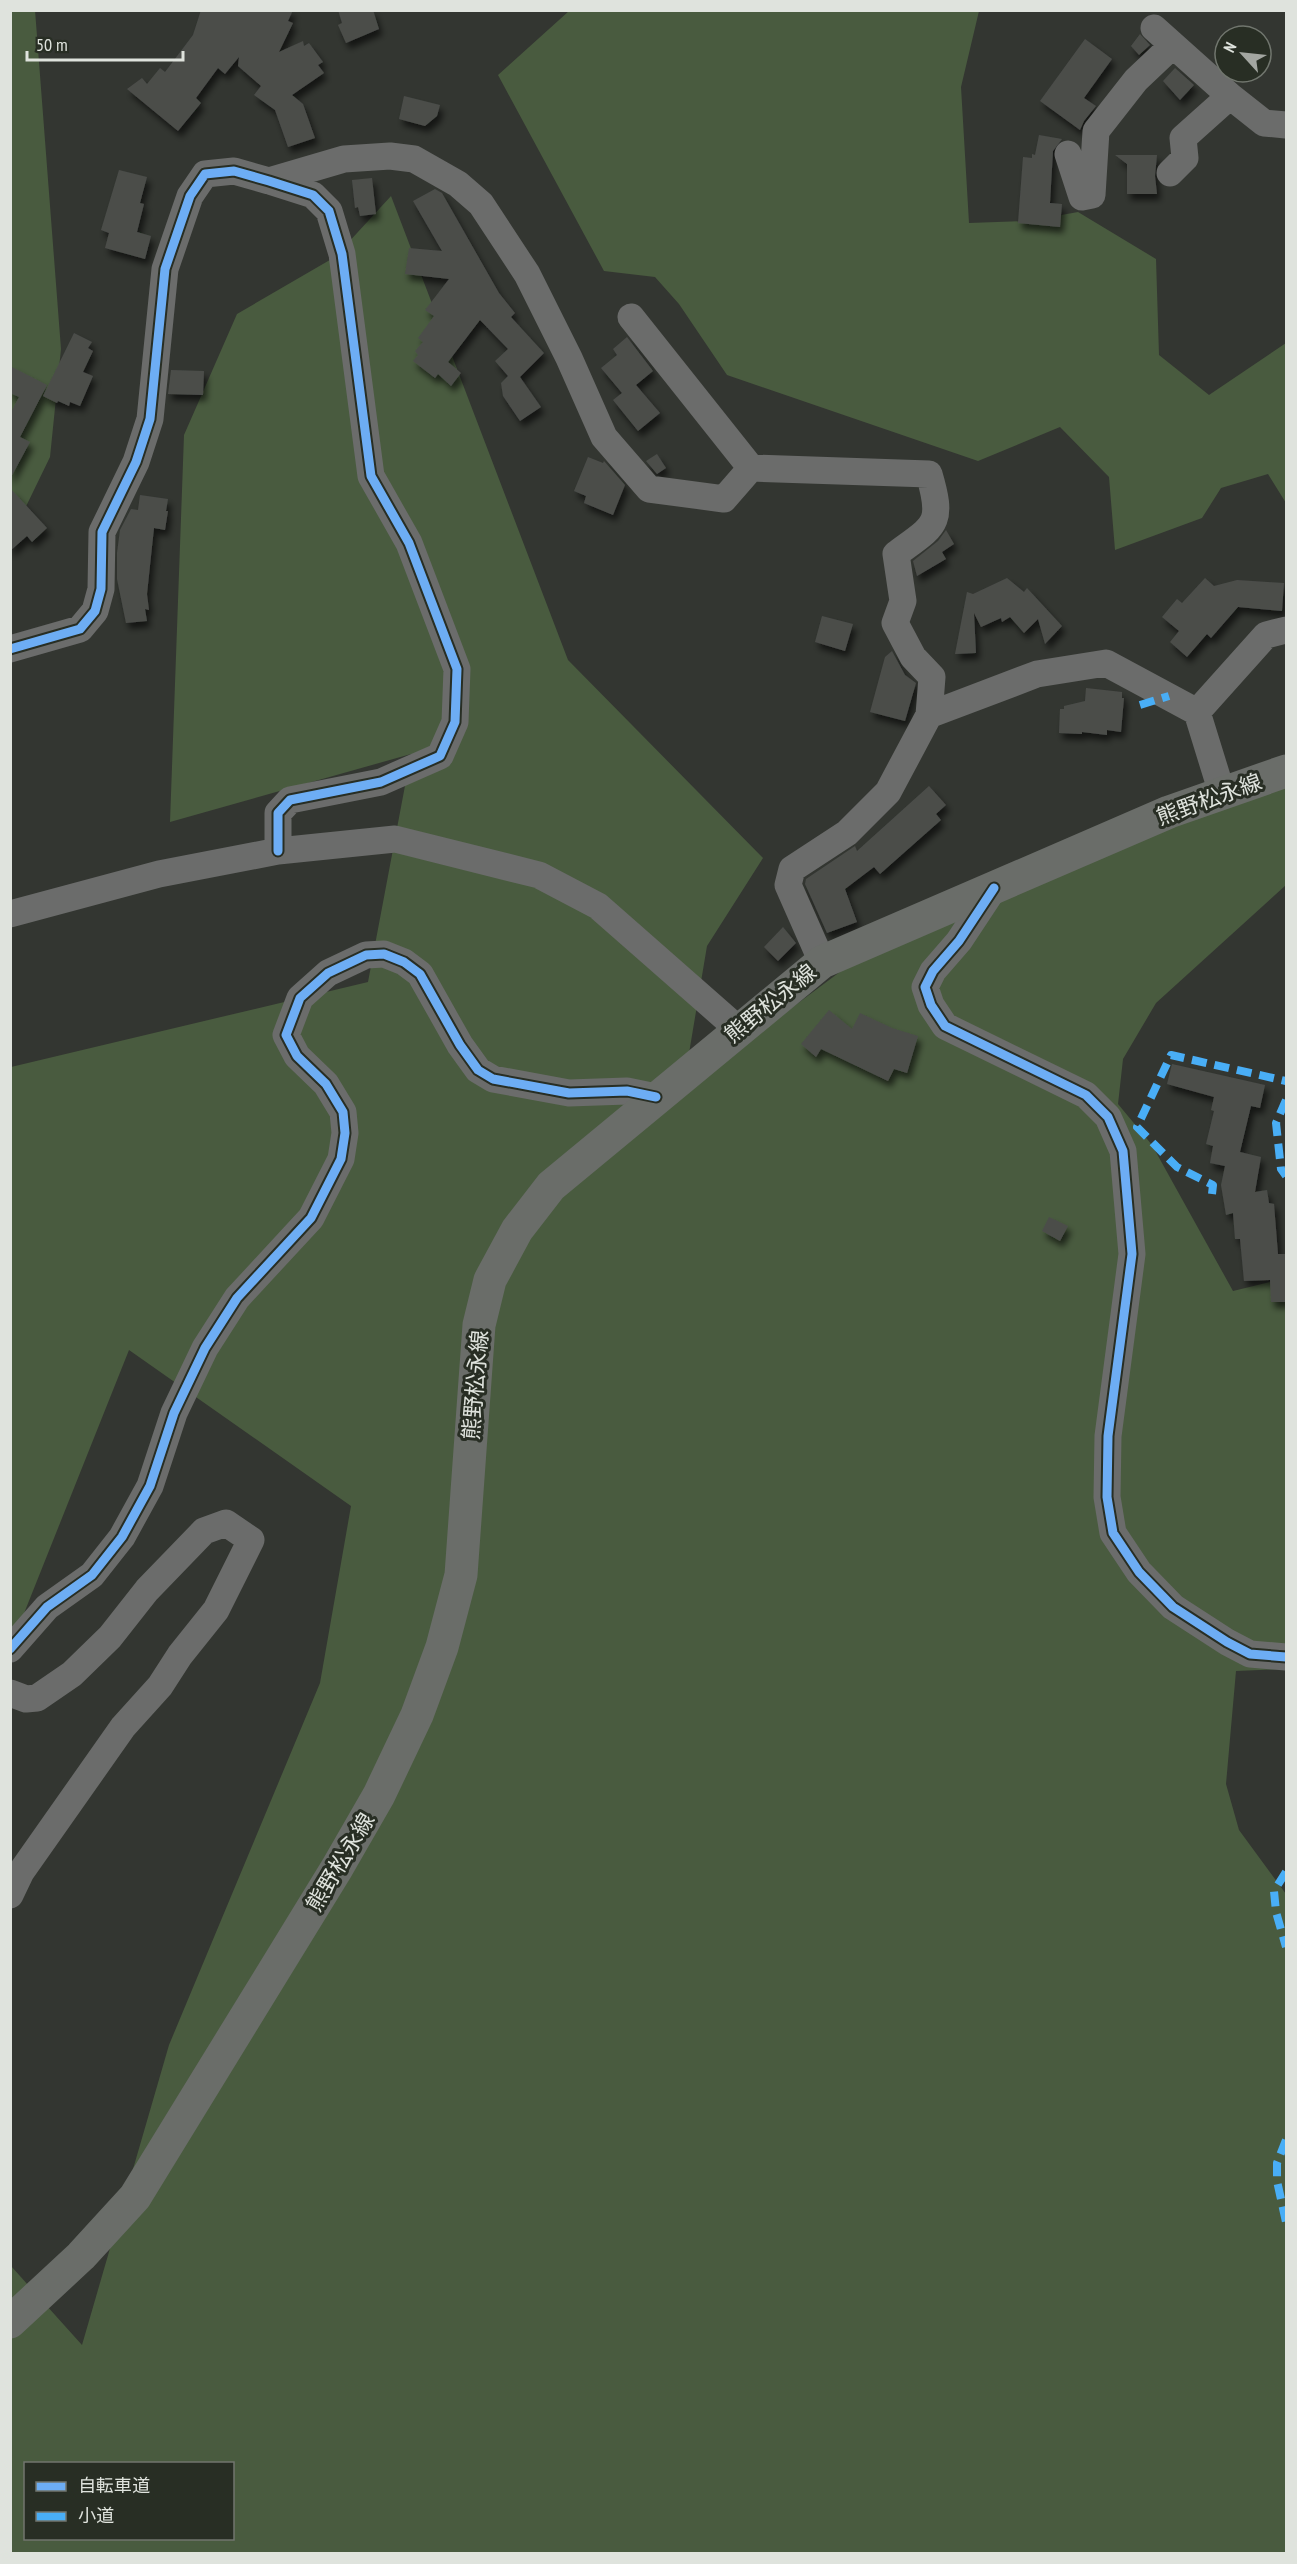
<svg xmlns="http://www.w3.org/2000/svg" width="1297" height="2564" viewBox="0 0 1297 2564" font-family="'PT Sans Narrow','Noto Sans JP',sans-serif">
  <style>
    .green { fill: #495b3f; fill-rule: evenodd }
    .building { fill: #4b4d4a; filter: url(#shadow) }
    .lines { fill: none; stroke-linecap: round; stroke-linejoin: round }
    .minor { stroke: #6b6c6b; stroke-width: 27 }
    .major { stroke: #6a6d69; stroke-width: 33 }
    .quiet { stroke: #49aef6; stroke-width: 8; stroke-dasharray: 15 8; stroke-linecap: butt }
    .cycleway-casing { stroke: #282e24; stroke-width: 13 }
    .cycleway { stroke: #6dadf4; stroke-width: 9 }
    .labels { text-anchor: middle; stroke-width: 6; stroke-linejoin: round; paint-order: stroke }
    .street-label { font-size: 22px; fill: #dfe3dd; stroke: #282e24 }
  </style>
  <defs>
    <filter id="shadow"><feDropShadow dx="3.5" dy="6" stdDeviation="3" flood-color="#0009"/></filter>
  </defs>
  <rect width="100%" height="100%" fill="#333631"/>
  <!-- green -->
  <path class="green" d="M35 10 61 349 50 457 17 525 11 529 10 11Z
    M569 11H979L961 87 969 223 1028 221 1078 212 1156 259 1159 355 1209 395 1286 343V503L1268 474 1221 488 1202 518 1115 550 1109 477 1060 427 978 461 727 375 679 304 655 277 604 271 498 75Z
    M391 196 568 660 763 858 707 946 683 1089 876 945 1286 782V885L1156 1003 1123 1059 1118 1104 1152 1145 1233 1291 1286 1278V1669L1236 1671 1226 1784 1239 1830 1286 1894V2553H11V2266L82 2345 169 2045 320 1683 351 1506 129 1350 11 1646V1067L368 982 411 754 170 822 184 435 237 314 335 257ZM26 2464H232V2538H26Z"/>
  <!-- building -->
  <path class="building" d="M201 10H293L288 21 293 23 279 52 303 41 304 46 309 43 323 62 318 65 324 73 292 95 303 104 315 138 288 147 275 110 254 95 261 86 238 66 239 57 225 74 218 68 196 98 201 103 178 131 127 89 142 78 147 84 160 68 165 72 193 35Z
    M338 10H373L379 29 346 43 338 25 342 23Z
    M1140 34 1150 45 1139 55 1131 46Z
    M1085 39 1112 59 1084 98 1096 106 1084 121 1080 130 1040 101Z
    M1175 68 1194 85 1180 100 1163 81Z
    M404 96 440 105 437 116 425 126 399 119Z
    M1039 135 1062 139 1053 151 1050 203 1062 204 1060 227 1018 223 1023 157 1032 158V154L1035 155Z
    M1115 155H1157L1155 176 1157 194H1127V164Z
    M119 170 147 177 140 203 144 204 137 232 151 236 145 259 105 248 109 233 101 230Z
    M372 178 376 214 360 216 358 207 355 208 352 180Z
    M435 189 442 193 499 293 515 313 511 317 544 353 520 377 541 407 520 421 503 396 501 383 508 376 495 361 508 349 480 320 448 362 461 373 451 386 438 374 435 378 413 361 418 355 415 351 423 342 418 338 434 316 425 310 449 279 405 274 409 248 442 251 413 201Z
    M74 333 92 342 88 348 93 351 83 372 93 376 80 406 70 402 69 406 58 401 57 403 43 396Z
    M627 337 653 371 636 385 660 413 638 431 613 400 622 393 601 368 617 355 613 349Z
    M10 366 47 385 20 437 30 442 10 479V414L19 397 10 393Z
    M171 370 204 371 203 395 168 394Z
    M657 454 666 468 657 474 646 461Z
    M588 457 603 463 604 461 625 485 613 515 584 503 586 496 574 491Z
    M10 488 47 528 32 542 27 536 10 551Z
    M140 495 168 499 166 511H168L165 530 154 528 147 594 149 610 145 609 147 621 126 623 117 579V553L120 530 131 509 138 510Z
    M946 530 954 544 942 552 946 559 917 576 913 561 938 541Z
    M1007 578 1024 592 1027 588 1062 626 1045 644 1038 619 1024 633 1010 617 1002 622 1001 618 981 627 974 613 976 653 955 654 967 592 973 594Z
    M1205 578 1214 586 1237 580 1284 583 1282 611 1238 607 1211 638 1207 634 1187 657 1170 642 1179 631 1162 617 1177 599 1182 603Z
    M822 616 853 624 845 651 815 642Z
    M892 651 905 675 916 683 905 721 870 712 885 657Z
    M1086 688 1122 692V698H1124L1121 732 1107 730V735L1082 732V734L1059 733 1060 709H1064V706L1085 701Z
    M929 786 946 805 936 814 941 820 880 874 874 867 845 889 857 922 827 933 805 884 806 879 855 846 857 851Z
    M783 927 796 943 778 961 764 947Z
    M829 1010 852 1029 860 1013 892 1028 918 1036 907 1073 894 1069 888 1081 821 1049 816 1057 801 1044Z
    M1172 1064 1265 1085 1260 1108 1251 1106 1240 1152 1261 1157 1255 1192 1267 1190 1269 1203 1274 1204 1278 1254H1287V1302H1271L1270 1280 1244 1281 1240 1239H1235L1233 1213 1226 1215 1221 1185 1225 1166 1210 1163 1213 1146 1206 1144 1214 1111 1211 1110 1214 1097 1167 1084Z
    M1049 1217 1068 1226 1060 1241 1042 1231Z"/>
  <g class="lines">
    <!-- minor -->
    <path class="minor" d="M1154 28 1173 45
      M1068 154 1082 197 1092 195 1096 131 1136 80 1173 45 1230 96 1264 123 1286 125
      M1170 173 1185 158 1183 138 1230 96
      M269 181 344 159 390 156 414 159 458 184 481 204 527 274 569 358 604 437 649 489 724 499 751 468 929 474C944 525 935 525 896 554L903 601 895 623 913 657 932 677 929 715
      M631 317 751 468
      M10 649 80 629 95 611 101 589 102 532 136 462 150 419 165 269 190 196 205 174 234 171 269 181 313 195 329 211 342 254 371 476 409 543 457 669 455 722 440 756 381 782 290 800 278 813V851
      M1222 793 1197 712 1266 635 1286 630
      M994 888 959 941 933 971 925 987 931 1005 945 1026 1086 1095 1108 1117 1123 1151 1132 1254 1108 1436 1107 1497 1113 1533 1139 1572 1173 1607 1227 1642 1250 1654 1286 1657
      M10 914 159 874 278 851 395 839 539 875 598 906 738 1029
      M822 962 788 885 792 869 847 833 888 792 929 715 1037 674 1106 663 1197 712
      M10 1649 47 1607 92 1575 122 1537 150 1486 174 1413 205 1348 237 1298 311 1218 341 1159 345 1133 343 1112 326 1084 297 1056 286 1035 300 998 328 973 366 955 384 954 404 962 420 974 460 1045 478 1070 493 1079 569 1093 627 1091 656 1097
      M10 1693 26 1699 37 1698 72 1674 110 1637 147 1590 204 1531 226 1523 251 1540 216 1610 180 1655 160 1686 123 1727 21 1872 10 1895"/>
    <!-- major -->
    <path class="major" d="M10 2322 81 2256 135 2197 337 1868 379 1795 417 1715 442 1647 461 1575 479 1325 490 1280 517 1230 551 1186 822 962 1169 812 1286 771"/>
    <!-- quiet -->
    <path class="quiet" d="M1140 705 1169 696
      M1286 1100 1276 1123 1281 1169 1286 1176
      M1212 1194 1213 1185 1177 1167 1137 1127 1171 1055 1286 1081
      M1286 1872 1274 1891 1276 1912 1286 1947
      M1286 2140 1277 2163V2181L1286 2222"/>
    <defs>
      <path id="cycleway" d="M10 649 80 629 95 611 101 589 102 532 136 462 150 419 165 269 190 196 205 174 234 171 269 181 313 195 329 211 342 254 371 476 409 543 457 669 455 722 440 756 381 782 290 800 278 813V851
        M994 888 959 941 933 971 925 987 931 1005 945 1026 1086 1095 1108 1117 1123 1151 1132 1254 1108 1436 1107 1497 1113 1533 1139 1572 1173 1607 1227 1642 1250 1654 1286 1657
        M10 1649 47 1607 92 1575 122 1537 150 1486 174 1413 205 1348 237 1298 311 1218 341 1159 345 1133 343 1112 326 1084 297 1056 286 1035 300 998 328 973 366 955 384 954 404 962 420 974 460 1045 478 1070 493 1079 569 1093 627 1091 656 1097"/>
    </defs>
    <!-- cycleway casing -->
    <use href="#cycleway" class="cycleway-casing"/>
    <!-- cycleway -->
    <use href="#cycleway" class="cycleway"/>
  </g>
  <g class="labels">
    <!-- street labels -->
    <g class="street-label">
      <text transform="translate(1209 799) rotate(-20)" y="8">熊野松永線</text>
      <text transform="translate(770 1003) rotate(-39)" y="8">熊野松永線</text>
      <text transform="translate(475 1385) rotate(-85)" y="8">熊野松永線</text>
      <text transform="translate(340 1862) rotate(-59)" y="8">熊野松永線</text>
    </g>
  </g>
  <!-- border -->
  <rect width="1297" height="2564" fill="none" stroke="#dfe3dd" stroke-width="24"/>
  <!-- legend -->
  <rect x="24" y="2462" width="210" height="78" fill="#282e24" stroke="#71766e" stroke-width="1.5"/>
  <rect x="36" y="2482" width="30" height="9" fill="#6dadf4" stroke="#71766e" stroke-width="1.5"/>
  <text x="78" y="2492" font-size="18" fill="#dfe3dd">自転車道</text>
  <rect x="36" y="2512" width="30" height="9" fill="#49aef6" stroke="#71766e" stroke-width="1.5"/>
  <text x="78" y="2522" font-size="18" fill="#dfe3dd">小道</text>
  <!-- north arrow -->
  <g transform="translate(1243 54) rotate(297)"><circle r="28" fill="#282e24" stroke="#71766e" stroke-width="1.5"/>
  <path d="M0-4.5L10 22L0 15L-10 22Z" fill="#a3a6a1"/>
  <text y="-9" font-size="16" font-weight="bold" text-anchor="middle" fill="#dfe3dd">N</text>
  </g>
  <!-- scale -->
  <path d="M27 51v9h156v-9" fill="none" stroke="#dfe3dd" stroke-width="3"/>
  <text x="36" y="51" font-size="18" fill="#dfe3dd" stroke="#282e24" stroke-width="4.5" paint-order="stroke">50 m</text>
</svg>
